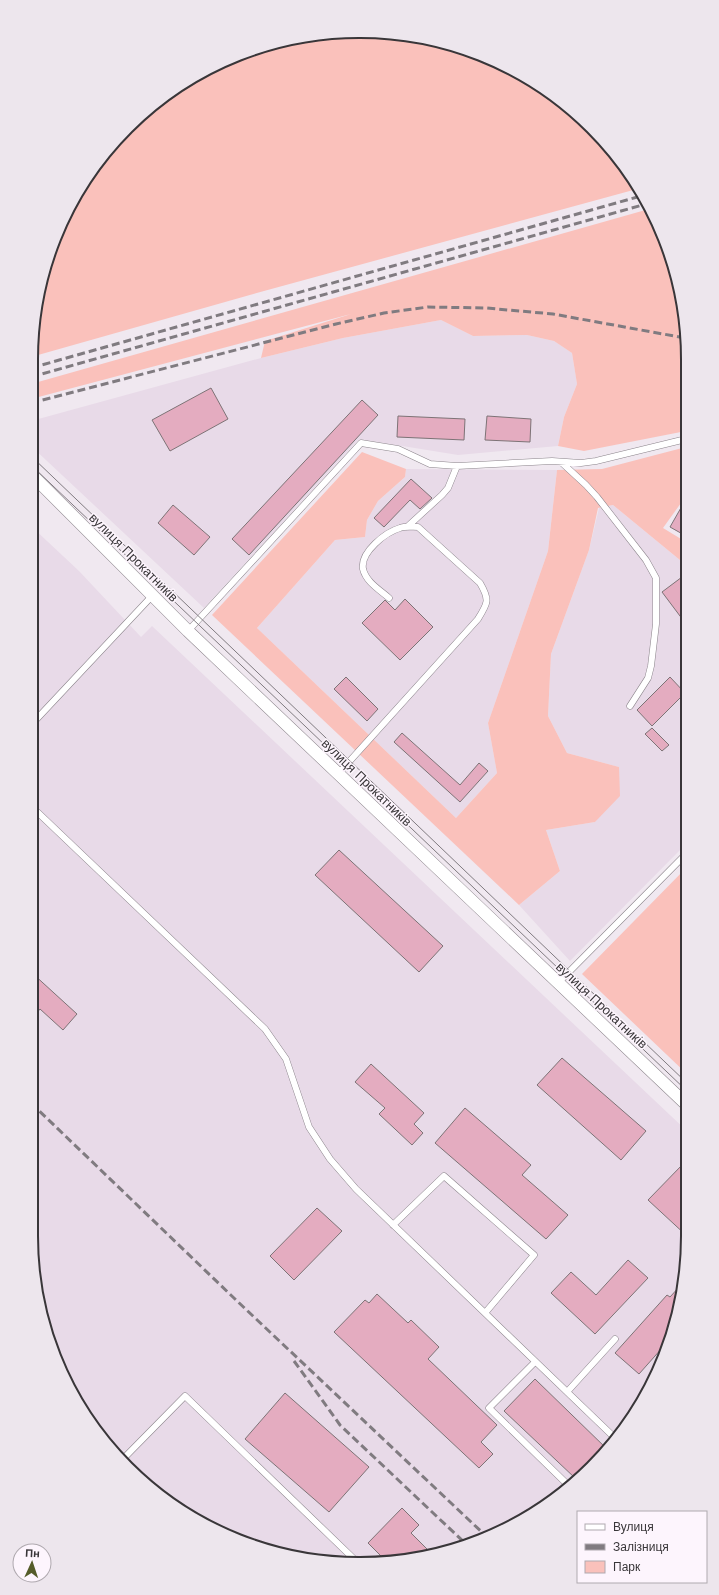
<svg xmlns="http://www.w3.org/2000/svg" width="719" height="1595" viewBox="0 0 719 1595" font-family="'Work Sans',sans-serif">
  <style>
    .built { fill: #e8dae8 }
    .green { fill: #fac1bb }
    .building { fill: #e4acc0; stroke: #7d7376 }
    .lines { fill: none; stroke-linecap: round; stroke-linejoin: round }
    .lane-casing { stroke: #8b848b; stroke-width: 7 }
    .street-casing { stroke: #8b848b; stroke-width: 13 }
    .lane { stroke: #fff; stroke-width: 6 }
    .street { stroke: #fff; stroke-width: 12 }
    .tram { stroke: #807b80; stroke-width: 1 }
    .rail { stroke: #807b80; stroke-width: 3; stroke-dasharray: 8 4; stroke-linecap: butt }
    .labels { text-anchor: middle; stroke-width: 3; stroke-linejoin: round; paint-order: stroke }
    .street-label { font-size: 13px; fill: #393639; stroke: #fdf5fd }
    .rim { fill: none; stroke: #393639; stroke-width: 2 }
  </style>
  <rect width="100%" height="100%" fill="#f0e8f0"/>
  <!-- built -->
  <path class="built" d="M441 320 473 336 527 335 554 341 572 353 577 384 564 417 558 446 458 455 359 439 204 608 31 446V421L261 358 343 338Z
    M406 469 557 470 548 551 488 723 497 773 456 818 257 628 335 540 365 537 367 520 378 501 405 477Z
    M613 505 686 565 687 843 570 961 519 905 560 871 546 830 595 822 619 767 567 753 548 716 551 654 589 550 599 508Z
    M31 526 79 571 141 637 152 626 688 1132V1235L670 1341 644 1400 607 1452 524 1520 465 1547 403 1561 296 1558 195 1520 112 1452 75 1400 49 1341 31 1235Z"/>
  <!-- green -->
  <path class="green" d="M338 32 403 34 465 49 542 86 620 159 637 189 264 291 31 357 49 254 75 195 113 143 160 99 214 65 275 42Z
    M649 209 663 234 685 316 686 431 584 451 558 446 564 417 577 384 572 353 554 341 527 335 473 336 441 320 343 338 261 358 265 341 351 314 31 399V384Z
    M686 447V496L663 528 686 542V565L613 505 598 508 589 550 551 654 548 716 567 753 619 767 620 796 595 822 546 830 560 871 519 905 212 615 362 452 406 469 405 477 378 501 367 520 365 537 335 540 257 628 456 818 497 773 488 723 548 551 557 470 602 469Z
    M687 867 688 1075 582 974Z"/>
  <!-- building -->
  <path class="building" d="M211 388 228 419 170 451 152 420Z
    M362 400 378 415 249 555 232 539Z
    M398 416 465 419 464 440 397 437Z
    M487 416 531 419 530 442 485 440Z
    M411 479 432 498 420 509 410 500 384 527 374 518Z
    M686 499V536L670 527Z
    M173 505 210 537 194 555 158 523Z
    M686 574V624L662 592Z
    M405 599 433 627 400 660 362 623 385 600 395 610Z
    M346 677 378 709 367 721 334 689Z
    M670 677 685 693 652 726 637 710Z
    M652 728 669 745 662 751 645 734Z
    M402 733 460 785 479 763 488 771 460 802 394 742Z
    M339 850 443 946 419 972 315 875Z
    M31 972 77 1014 63 1030 40 1009 31 1020Z
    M562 1058 646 1131 621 1160 537 1085Z
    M371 1064 424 1113 414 1124 423 1133 412 1145 379 1114 385 1108 355 1082Z
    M465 1108 531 1165 522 1175 568 1215 546 1239 435 1143Z
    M683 1164 688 1169V1237L648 1200Z
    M317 1208 342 1231 294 1280 270 1256Z
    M628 1260 648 1278 595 1334 551 1293 571 1272 596 1295Z
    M680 1286 671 1338 639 1374 615 1353 667 1295 670 1297Z
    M377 1294 408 1323 411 1320 439 1347 428 1359 497 1425 481 1442 493 1454 479 1468 334 1332 365 1300 369 1303Z
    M535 1379 608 1450 575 1478 504 1411Z
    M285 1393 369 1467 329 1512 245 1439Z
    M402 1508 419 1525 411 1533 432 1554 403 1561H386L368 1543Z"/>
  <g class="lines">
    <defs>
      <path id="lane" d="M561 462 586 485 597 497 646 560 656 578V624L651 666 648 678 630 706
        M407 527 442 495 448 488 457 466
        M188 631 361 443 398 449 430 464 457 466 552 461 581 463 596 461 686 439
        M31 725 152 596
        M338 774 478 619C488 603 490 600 480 583L418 527C412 527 405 526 400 528 386 532 360 552 363 569 366 582 380 590 389 598
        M31 806 265 1029 286 1059 309 1127 330 1159 356 1189 616 1439
        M558 983 687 853
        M393 1225 444 1176 534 1255 485 1313
        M535 1362 489 1408 567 1484
        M567 1392 615 1339
        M122 1460 185 1396 355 1560"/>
      <path id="street" d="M31 474 188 631 688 1106"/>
    </defs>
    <!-- lane casing -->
    <use href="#lane" class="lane-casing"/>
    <!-- street casing -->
    <use href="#street" class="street-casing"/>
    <!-- lane -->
    <use href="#lane" class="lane"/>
    <!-- street -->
    <use href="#street" class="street"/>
    <!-- tram -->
    <path class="tram" d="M31 456 688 1084
      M31 465 348 767
      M390 808 688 1092"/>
    <!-- rail -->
    <path class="rail" d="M31 368 641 196
      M31 377 646 204
      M31 403 336 324 384 313 428 307 486 308 553 314 685 338
      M31 1103 236 1300 487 1537
      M294 1361 340 1425 467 1545"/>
  </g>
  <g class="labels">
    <!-- street labels -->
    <g class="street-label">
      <text transform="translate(134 557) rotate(45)" y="5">вулиця Прокатників</text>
      <text transform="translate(367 782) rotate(44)" y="5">вулиця Прокатників</text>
      <text transform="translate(602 1005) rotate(43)" y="5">вулиця Прокатників</text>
    </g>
  </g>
  <!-- crop -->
  <path d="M0 0H719V1595H0ZM359 38H360A321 321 0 0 1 681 359V1236A321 321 0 0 1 360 1557H359A321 321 0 0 1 38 1236V359A321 321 0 0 1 359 38Z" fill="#ede6ed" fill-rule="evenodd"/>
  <path class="rim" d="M359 38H360A321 321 0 0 1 681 359V1236A321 321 0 0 1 360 1557H359A321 321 0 0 1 38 1236V359A321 321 0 0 1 359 38Z"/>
  <!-- legend -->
  <rect x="577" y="1511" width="130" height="72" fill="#fdf5fd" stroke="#afa9af"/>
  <rect x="585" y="1524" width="20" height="6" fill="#ffffff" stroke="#afa9af"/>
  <text x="613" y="1531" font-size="12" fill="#393639">Вулиця</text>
  <rect x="585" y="1544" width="20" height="6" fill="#807b80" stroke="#afa9af"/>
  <text x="613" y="1551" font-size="12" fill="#393639">Залізниця</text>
  <rect x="585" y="1561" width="20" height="12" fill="#fac1bb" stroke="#afa9af"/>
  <text x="613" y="1571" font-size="12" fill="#393639">Парк</text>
  <!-- north arrow -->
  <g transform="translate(32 1563) rotate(3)"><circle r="19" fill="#fdf5fd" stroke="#afa9af"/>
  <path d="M0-3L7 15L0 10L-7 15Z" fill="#555c2a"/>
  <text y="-6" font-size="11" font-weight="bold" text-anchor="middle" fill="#393639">Пн</text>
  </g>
</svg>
